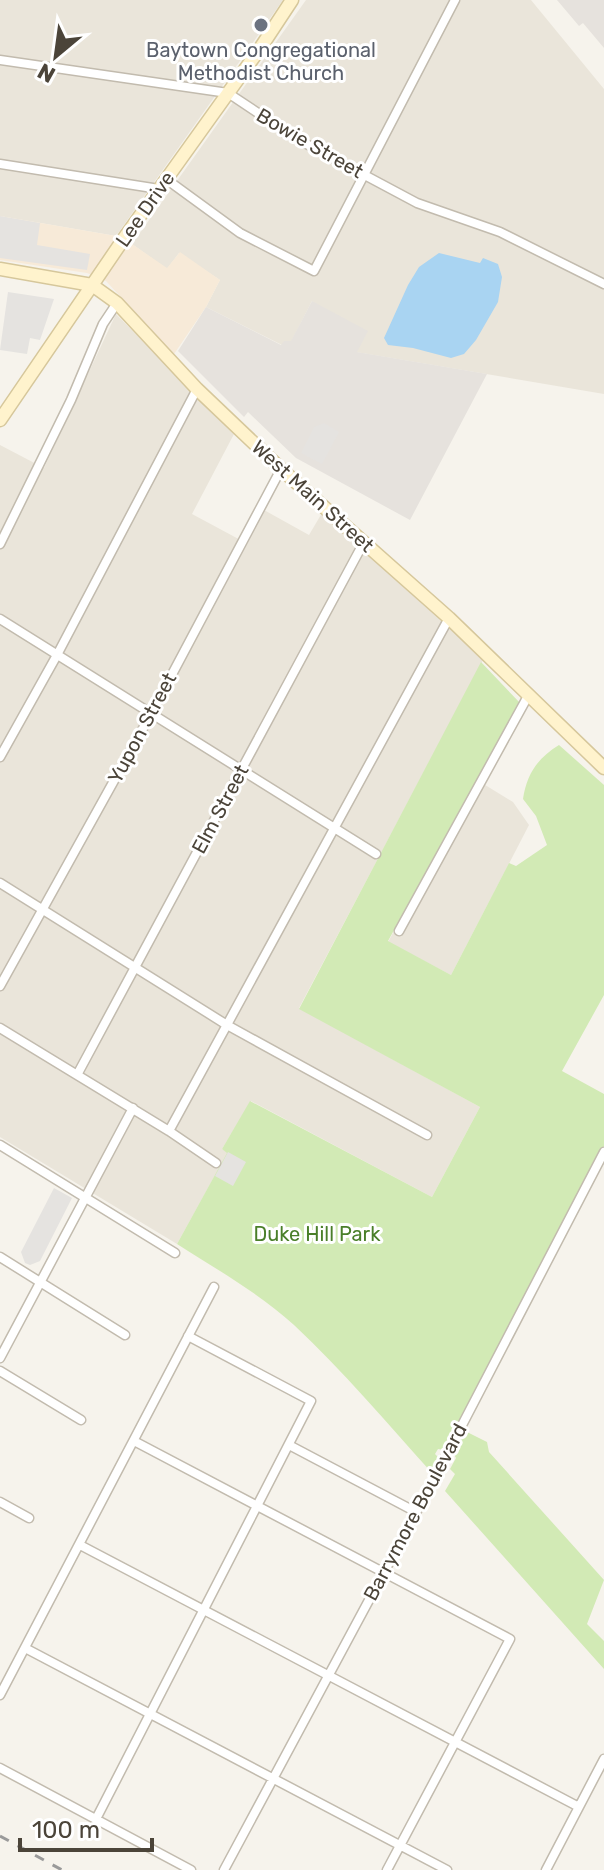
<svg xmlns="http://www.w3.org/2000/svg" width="604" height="1870" viewBox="0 0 604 1870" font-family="Rubik,sans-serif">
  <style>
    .residential { fill: #eae5da }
    .commercial { fill: #f7ead8 }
    .industrial { fill: #e6e2dd }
    .green { fill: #d2eab5 }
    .parking { fill: #e5e3e0 }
    .water { fill: #a9d4f2 }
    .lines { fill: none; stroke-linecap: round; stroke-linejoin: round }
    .minor-casing { stroke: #c2bbae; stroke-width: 11 }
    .secondary-casing { stroke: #d6c79b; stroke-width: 15 }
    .minor { stroke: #fff; stroke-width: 8 }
    .secondary { stroke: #fff3cd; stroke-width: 12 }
    .rail { stroke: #9a9a9a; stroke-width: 3; stroke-dasharray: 10 10; stroke-linecap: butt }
    .worship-dot { fill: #6b7280; stroke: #fff; stroke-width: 3 }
    .labels { text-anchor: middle; stroke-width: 6; stroke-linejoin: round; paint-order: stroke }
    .worship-label { font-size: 20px; fill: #5b616d; stroke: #fff }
    .street-label { font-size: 20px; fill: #4b4439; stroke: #fff }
    .park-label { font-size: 20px; fill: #4a7f2a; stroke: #fff }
  </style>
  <rect width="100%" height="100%" fill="#f6f3ec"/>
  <!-- residential -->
  <path class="residential" d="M0 0H283L116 236 0 216Z
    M306 0H531L604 89V394L356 352 312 301 291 342 282 345 206 307 220 280 179 253 167 269 132 244Z
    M116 314 234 434 192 514 246 543 264 510 309 535 322 513 433 612 483 660 299 1008 480 1107 432 1197 251 1101 222 1149 228 1152 177 1244 0 1137V445L44 468Z
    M477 780 513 802 529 825 451 975 388 942Z"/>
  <!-- commercial -->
  <path class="commercial" d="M0 216 116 236 132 244 167 268 180 252 220 280 206 307 174 354 106 281 87 273 0 260Z"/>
  <!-- industrial -->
  <path class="industrial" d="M557 0H604V48L583 23 579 26Z
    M312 301 368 331 357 352 487 374 410 520 296 458 248 412 244 417 178 351 206 307 281 345 284 341H291Z"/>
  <!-- green -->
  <path class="green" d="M481 662 520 703 388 941 451 975 509 863 516 866 547 845 536 816 523 799C527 773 538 758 559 745L604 785V995L562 1071 604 1094V1146L444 1450 438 1449 435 1454 440 1459 432 1473C387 1423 343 1371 294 1325 259 1293 216 1269 177 1244L227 1153 222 1149 250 1101 432 1197 480 1107 299 1009Z
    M467 1432 487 1442 489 1452 604 1580 587 1624 604 1641V1669L445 1491 455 1474 450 1469 456 1458 453 1453 464 1433Z"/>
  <!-- parking -->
  <path class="parking" d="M0 216 40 223 37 245 90 254 87 270 0 258Z
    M8 292 54 299 40 340 30 338 27 354 0 350Z
    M324 423 339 432 322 464 301 453 314 427Z
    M228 1152 246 1162 233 1186 215 1176Z
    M54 1188 72 1198 40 1261 30 1265 25 1263 21 1252Z"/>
  <!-- water -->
  <path class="water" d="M439 253 480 263 483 258 498 264 502 277 498 302 476 340 464 354 451 358 413 348 388 345 384 338 408 285 419 267Z"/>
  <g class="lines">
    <defs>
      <path id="minor" d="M0 60 228 93 297 139 417 203 500 232 604 284
        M0 164 159 189
        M166 179 240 233 314 271 455 0
        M0 544 71 400 103 324 117 303
        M0 619 376 854
        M0 757 57 655 197 389
        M0 883 227 1025 427 1135
        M399 931 528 696
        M0 986 151 714 281 469
        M0 1028 169 1131 216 1163
        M77 1075 364 542
        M169 1131 449 618
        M0 1145 175 1253
        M0 1257 125 1335
        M0 1358 133 1108
        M0 1371 81 1420
        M134 1441 510 1639 387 1870
        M289 1445 416 1512
        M0 1502 29 1518
        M80 1545 579 1807
        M25 1648 447 1870
        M0 1695 214 1287
        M0 1768 191 1870
        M96 1819 311 1401 188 1336
        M224 1870 433 1481 604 1152
        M546 1870 604 1759"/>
      <path id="secondary" d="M0 269 92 285 117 303 197 389 281 469 449 618 604 768
        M0 420 127 234 261 47 292 0"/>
    </defs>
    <!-- minor casing -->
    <use href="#minor" class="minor-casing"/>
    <!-- secondary casing -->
    <use href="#secondary" class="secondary-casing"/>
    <!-- minor -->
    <use href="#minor" class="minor"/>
    <!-- secondary -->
    <use href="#secondary" class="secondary"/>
    <!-- rail -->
    <path class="rail" d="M0 1836 62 1870"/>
  </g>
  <!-- markers -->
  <circle class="worship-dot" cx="261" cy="25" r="8"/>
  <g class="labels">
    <!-- worship labels -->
    <g class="worship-label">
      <text x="261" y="57">Baytown Congregational<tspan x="261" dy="23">Methodist Church</tspan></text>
    </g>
    <!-- street labels -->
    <g class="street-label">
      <text transform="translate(310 143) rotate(30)" y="7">Bowie Street</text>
      <text transform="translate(145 209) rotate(-55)" y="7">Lee Drive</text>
      <text transform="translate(313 496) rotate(42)" y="7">West Main Street</text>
      <text transform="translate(142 728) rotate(-62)" y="7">Yupon Street</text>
      <text transform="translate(220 809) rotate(-62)" y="7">Elm Street</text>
      <text transform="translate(415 1512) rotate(-62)" y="7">Barrymore Boulevard</text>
    </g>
    <!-- park labels -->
    <g class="park-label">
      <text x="317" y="1241">Duke Hill Park</text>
    </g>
  </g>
  <!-- north arrow -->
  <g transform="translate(56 56) rotate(209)" stroke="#ffffff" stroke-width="6" paint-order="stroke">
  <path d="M0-6L14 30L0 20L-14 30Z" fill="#4b4439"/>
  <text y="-12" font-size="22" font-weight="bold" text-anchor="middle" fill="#4b4439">N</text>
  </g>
  <!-- scale -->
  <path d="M20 1838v12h132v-12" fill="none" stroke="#4b4439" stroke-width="4"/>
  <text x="32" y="1838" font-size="24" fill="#4b4439" stroke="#ffffff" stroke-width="6" paint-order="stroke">100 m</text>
</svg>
